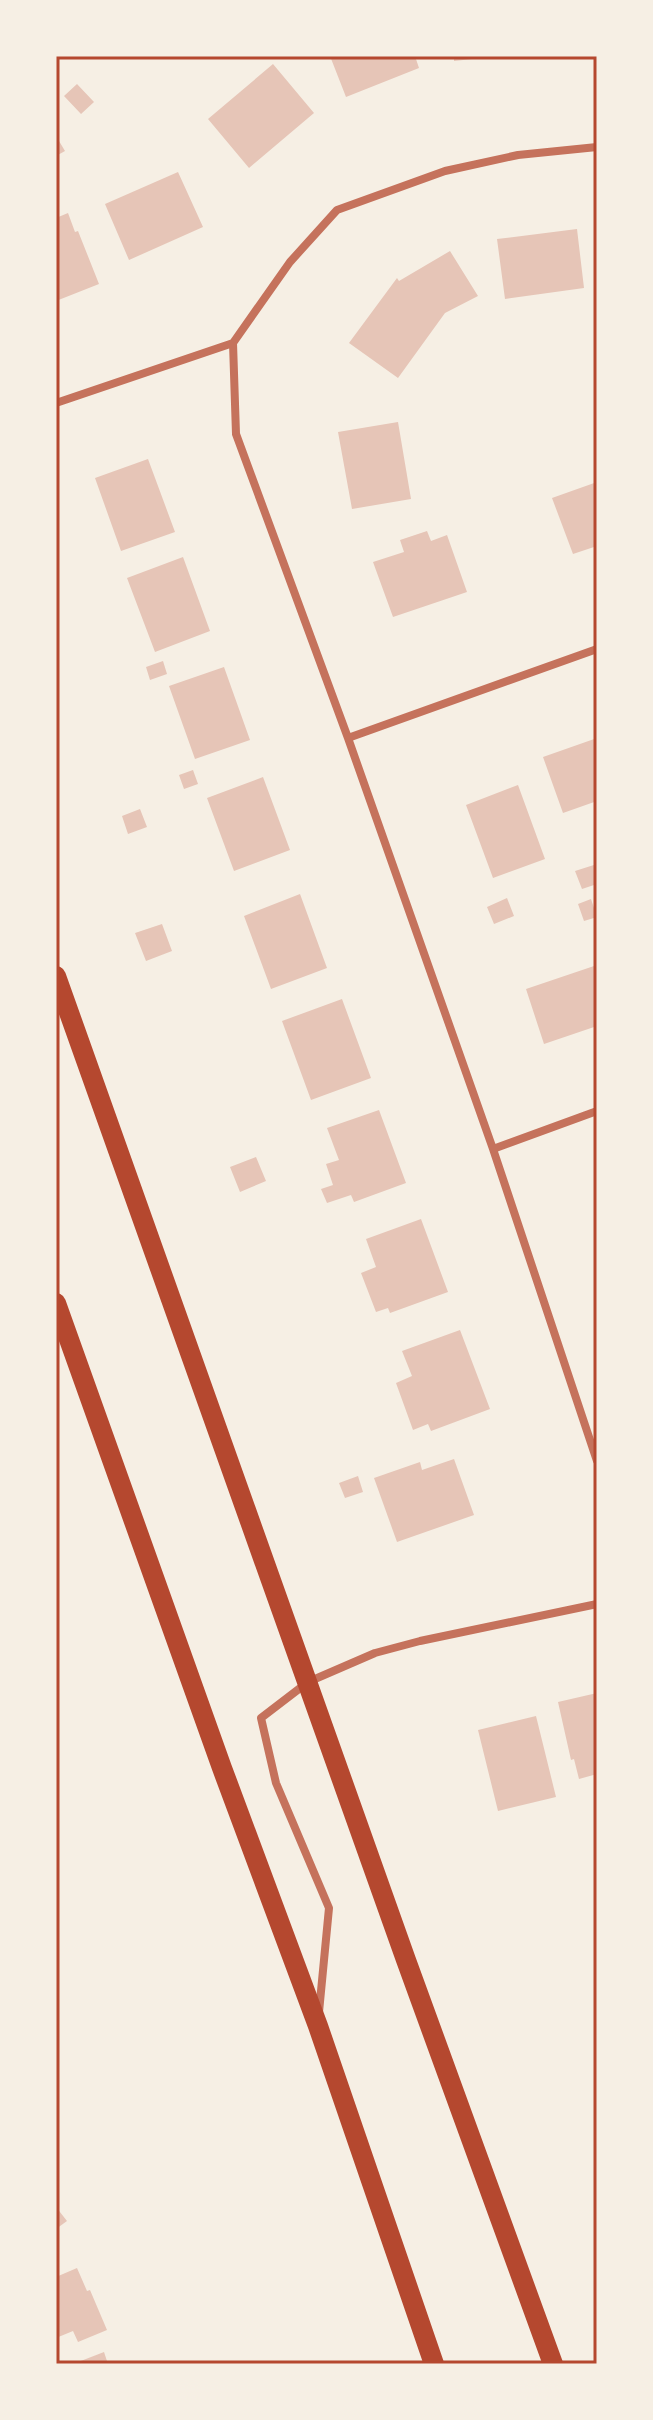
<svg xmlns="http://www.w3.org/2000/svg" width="653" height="2420" viewBox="0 0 653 2420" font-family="Helvetica,sans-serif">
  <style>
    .building { fill: #e6c5b7 }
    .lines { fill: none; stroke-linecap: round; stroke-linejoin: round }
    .minor { stroke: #c5725c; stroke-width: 8 }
    .primary { stroke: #b5482f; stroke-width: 20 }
    .neatline { fill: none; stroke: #b5482f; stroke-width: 3 }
  </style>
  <rect width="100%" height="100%" fill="#f6efe4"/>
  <!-- building -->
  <path class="building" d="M330 56H415L419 68 346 97Z
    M454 56H481V58L454 61Z
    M273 64 314 113 249 168 208 119Z
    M77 84 94 102 81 114 64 96Z
    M56 136 65 151 56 156Z
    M178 172 203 227 129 260 105 204Z
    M68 213 75 232 78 231 99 284 56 301V218Z
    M577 229 584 288 505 299 497 239Z
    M450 251 478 296 445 313 398 378 349 343 397 278 399 281Z
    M398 422 411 499 352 509 338 432Z
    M148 459 175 532 121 551 95 478Z
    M597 482V546L573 554 552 498Z
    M427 531 431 541 447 535 467 592 393 617 373 562 404 552 400 540Z
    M183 557 210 631 155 652 127 578Z
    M163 661 167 674 150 680 146 667Z
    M224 667 250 740 195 759 169 686Z
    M597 738V801L563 813 543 757Z
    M193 770 198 784 184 789 179 775Z
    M263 777 290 850 234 871 207 798Z
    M518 785 545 859 493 878 466 805Z
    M140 809 147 827 128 834 122 816Z
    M597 864V884L582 889 575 871Z
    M300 894 327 968 271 989 244 916Z
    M507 898 514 916 494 924 487 907Z
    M591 899 597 917 584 921 578 904Z
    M162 924 172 951 146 961 135 933Z
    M597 965V1026L544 1044 526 989Z
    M342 999 371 1078 311 1100 282 1021Z
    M379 1110 406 1183 354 1202 351 1195 327 1203 321 1189 333 1185 326 1164 339 1160 327 1128Z
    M256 1157 266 1181 240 1192 230 1167Z
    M421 1219 448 1292 390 1313 388 1308 376 1312 361 1273 376 1267 366 1239Z
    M460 1330 490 1409 431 1431 428 1424 413 1430 396 1383 412 1376 402 1351Z
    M454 1459 474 1515 397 1542 374 1478 420 1462 422 1470Z
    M358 1476 363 1492 345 1498 339 1483Z
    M597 1693V1774L579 1779 574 1759 571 1760 558 1702Z
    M536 1716 556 1797 498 1811 478 1730Z
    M56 2207 67 2221 56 2229Z
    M77 2268 87 2291 90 2290 107 2330 78 2342 73 2331 56 2338V2277Z
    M104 2352 108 2364H73Z"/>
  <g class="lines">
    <!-- minor -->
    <path class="minor" d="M233 343 236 434 348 738 493 1149 597 1461
      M56 403 233 343 290 262 337 210 445 171 518 155 597 147
      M348 738 597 649
      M493 1149 597 1111
      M319 2012 329 1908 276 1783 261 1718 308 1682 375 1653 420 1641 597 1604"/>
    <!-- primary -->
    <path class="primary" d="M56 976 406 1960 553 2364
      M56 1303 222 1768 318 2026 434 2364"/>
  </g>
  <!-- border -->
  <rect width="653" height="2420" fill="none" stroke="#f6efe4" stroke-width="116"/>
  <rect x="58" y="58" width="537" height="2304" class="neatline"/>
</svg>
